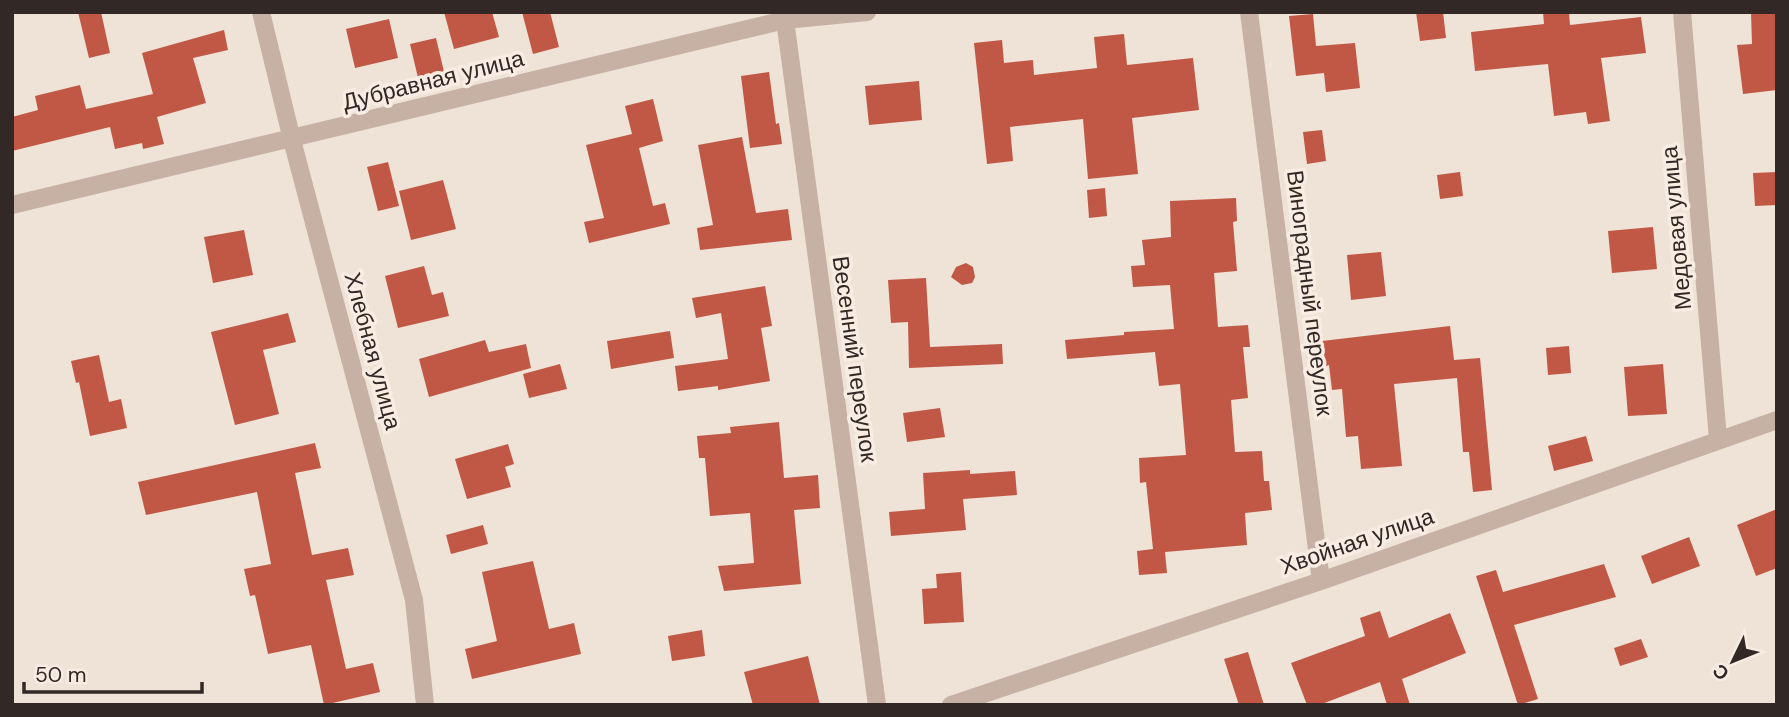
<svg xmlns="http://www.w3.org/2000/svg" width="1789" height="717" viewBox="0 0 1789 717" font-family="'DM Sans',sans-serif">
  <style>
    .building { fill: #c05845 }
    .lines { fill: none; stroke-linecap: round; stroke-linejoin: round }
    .minor { stroke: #c6b1a4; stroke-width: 18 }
    .labels { text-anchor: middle; stroke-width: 7; stroke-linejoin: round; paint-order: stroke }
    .street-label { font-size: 23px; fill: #322825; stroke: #f8ece3 }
  </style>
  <rect width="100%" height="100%" fill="#efe2d7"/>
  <!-- building -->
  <path class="building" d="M78 12H101L110 53 89 58Z
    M444 12H492L499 37 454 49Z
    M522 12H550L559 47 533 54Z
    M1416 12H1443L1446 38 1420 41Z
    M1543 12H1569L1570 25 1641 17 1646 53 1601 58 1610 121 1588 124 1586 112 1554 116 1548 64 1475 71 1471 32 1544 24Z
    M1751 12H1777V90L1743 94 1737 45 1752 44Z
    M1313 14 1316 46 1355 43 1360 88 1326 92 1324 73 1296 76 1289 16Z
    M389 19 398 58 355 68 346 29Z
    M224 30 228 50 193 58 206 103 157 117 164 144 143 149 142 143 115 149 110 127 12 151V117L38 110 35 96 80 85 86 109 153 94 142 53Z
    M1124 34 1127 65 1193 58 1199 110 1132 118 1138 174 1088 179 1083 119 1010 127 1013 161 987 164 974 43 1002 40 1004 63 1033 60 1034 75 1097 68 1094 37Z
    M436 38 445 76 419 82 410 44Z
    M769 72 776 124 779 123 782 144 750 148 741 76Z
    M919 81 922 120 869 125 865 86Z
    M653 99 663 141 639 148 653 206 665 203 670 224 589 243 584 222 604 218 586 145 632 134 625 106Z
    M1322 130 1326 161 1307 164 1303 132Z
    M742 137 756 213 788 209 792 240 700 250 697 228 713 225 698 145Z
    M388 162 399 206 378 211 367 167Z
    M1460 172 1463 196 1440 199 1437 175Z
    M1777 172V205L1755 206 1753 173Z
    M443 180 456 229 411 240 399 191Z
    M1105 188 1107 216 1089 218 1087 190Z
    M1236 198 1237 221 1233 222 1237 271 1214 273 1218 327 1248 325 1250 347H1243L1248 398 1231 400 1235 452 1262 451 1264 481H1269L1272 510 1245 513 1247 545 1165 552 1167 573 1139 575 1137 551 1153 549 1146 482 1140 483 1139 458 1186 455 1180 384 1159 386 1155 352 1067 359 1065 340 1124 335V332L1174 329 1170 285 1133 287 1131 266 1145 265 1142 240 1171 237 1170 201Z
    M1653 227 1657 269 1612 273 1608 231Z
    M244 230 253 275 213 283 204 237Z
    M1381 252 1386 296 1351 300 1347 255Z
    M966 263 973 267 975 277 972 283 962 285 951 277 956 267Z
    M424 266 432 295 443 292 449 316 398 328 385 276Z
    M926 278 930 347 1002 344 1003 364 909 368 908 322 891 323 888 280Z
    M765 286 772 326 761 328 770 381 718 390V386L678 391 675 366 728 359 721 313 696 318 692 298Z
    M288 313 296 342 263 350 279 414 235 425 211 332Z
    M1450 326 1454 360 1480 358 1492 490 1473 492 1469 452H1463L1457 378 1394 384 1402 466 1361 469 1358 436 1346 437 1342 389 1332 390 1329 365 1326 366 1322 341Z
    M670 331 674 358 611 369 607 341Z
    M485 340 489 352 526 344 531 368 429 397 419 359Z
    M1569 346 1571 373 1548 375 1546 348Z
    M99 355 109 402 121 399 127 428 90 436 79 382 76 383 71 361Z
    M560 364 567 389 529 398 523 374Z
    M1663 364 1667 414 1628 416 1624 367Z
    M940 408 945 437 907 442 903 413Z
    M779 422 784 478 818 475 820 508 794 510 801 584 724 591 718 566 754 563 750 513 710 516 705 458H699L697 436 731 433 730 427Z
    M1586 436 1593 461 1554 471 1548 446Z
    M315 443 321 468 295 473 312 555 348 548 354 575 326 580 346 669 373 663 380 692 324 705 311 645 268 654 255 595 250 596 244 569 271 564 257 492 146 515 138 482Z
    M508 444 514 464 505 467 511 487 467 499 455 459Z
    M970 470V474L1015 471 1017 495 963 499 966 530 891 536 889 512 925 509 923 473Z
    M1777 509V568L1756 576 1737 525Z
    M483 525 488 544 451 554 446 535Z
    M1689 537 1700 566 1652 584 1641 556Z
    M533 561 549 629 574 623 581 654 472 679 465 649 497 641 482 572Z
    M1604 564 1616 597 1514 625 1538 699 1518 705 1476 576 1496 570 1503 592Z
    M961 572 964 622 924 624 922 589 937 588 936 574Z
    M1380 611 1389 638 1450 613 1466 653 1402 679 1410 705H1387L1380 682 1319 705H1307L1291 663 1365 636 1360 618Z
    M702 630 705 656 672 661 668 636Z
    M1641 639 1648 657 1620 666 1614 648Z
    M1248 652 1264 705H1239L1224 659Z
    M808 656 820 705H753L744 672Z"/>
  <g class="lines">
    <!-- minor -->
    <path class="minor" d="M261 12 292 140 414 600 425 705
      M1249 12 1321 581
      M1682 12 1718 439
      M785 20 877 705
      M12 205 785 20 867 12
      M951 705 1321 581 1777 420"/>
  </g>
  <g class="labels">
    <!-- street labels -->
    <g class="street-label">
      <text transform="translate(433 80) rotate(-14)" y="8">Дубравная улица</text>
      <text transform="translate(1676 228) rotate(-95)" y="8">Медовая улица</text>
      <text transform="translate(1310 293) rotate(83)" y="8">Виноградный переулок</text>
      <text transform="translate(373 351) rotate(75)" y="8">Хлебная улица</text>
      <text transform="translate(855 359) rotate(82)" y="8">Весенний переулок</text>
      <text transform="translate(1357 541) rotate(-19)" y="8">Хвойная улица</text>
    </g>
  </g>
  <!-- border -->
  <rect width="1789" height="717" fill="none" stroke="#322825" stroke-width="28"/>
  <!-- north arrow -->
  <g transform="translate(1733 661) rotate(227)" stroke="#f8ece3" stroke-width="5" paint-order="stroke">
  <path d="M0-5L12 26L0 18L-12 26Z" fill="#322825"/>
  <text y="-10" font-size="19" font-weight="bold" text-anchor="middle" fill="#322825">С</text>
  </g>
  <!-- scale -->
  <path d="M24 682v10h178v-10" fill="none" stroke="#322825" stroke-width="3.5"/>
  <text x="35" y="682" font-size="21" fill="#322825" stroke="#f8ece3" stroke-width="5" paint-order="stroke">50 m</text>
</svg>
